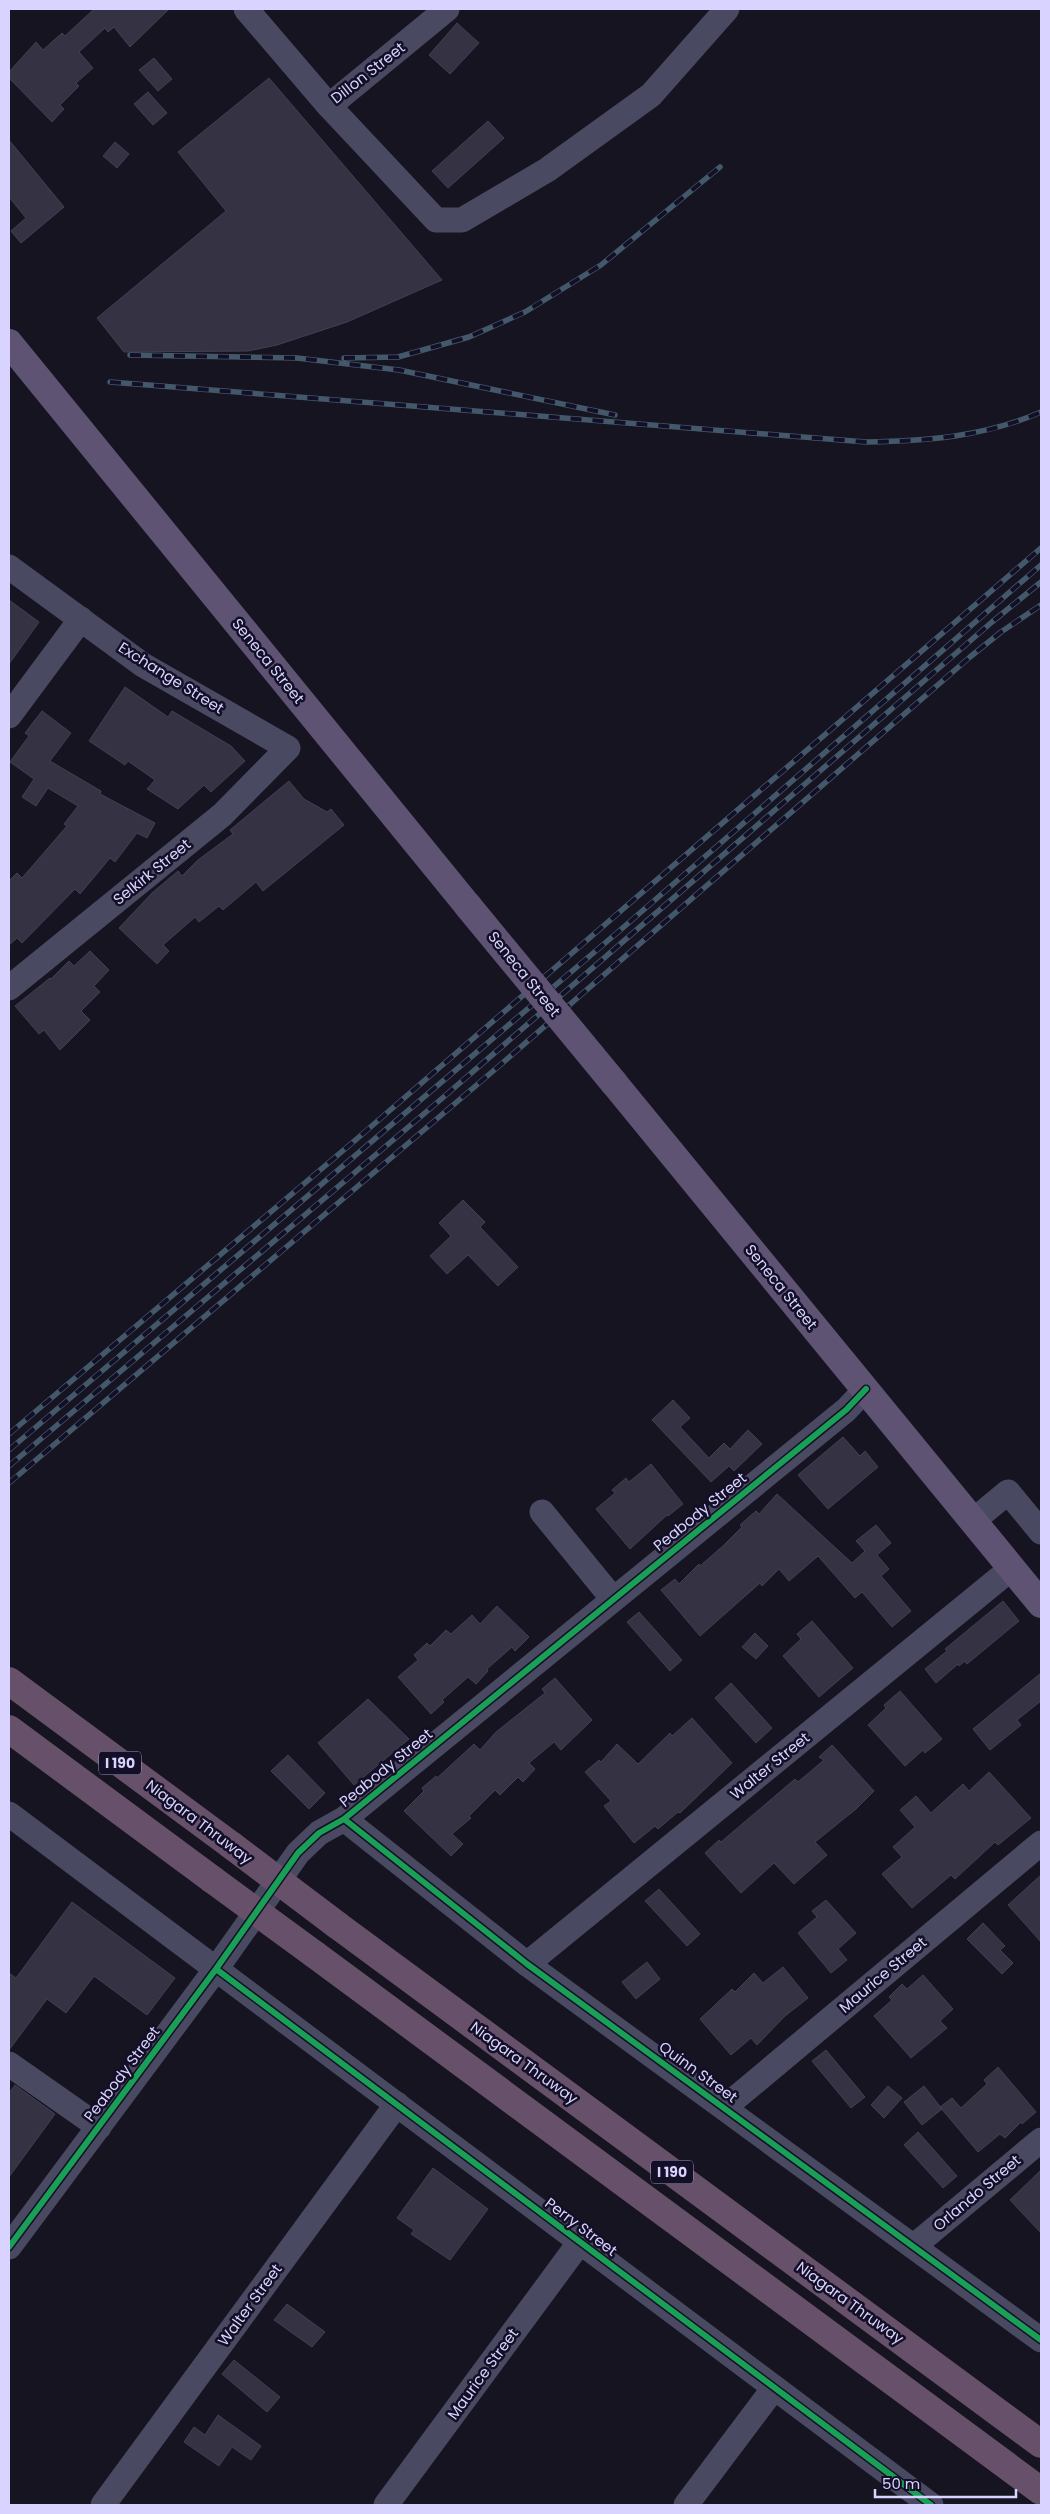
<svg xmlns="http://www.w3.org/2000/svg" width="1050" height="2514" viewBox="0 0 1050 2514" font-family="Poppins,sans-serif">
  <style>
    .building { fill: #343243; stroke: #433f54 }
    .lines { fill: none; stroke-linecap: round; stroke-linejoin: round }
    .minor { stroke: #4a4962; stroke-width: 25 }
    .major { stroke: #5e5373; stroke-width: 28 }
    .highway { stroke: #67516a; stroke-width: 28 }
    .rail-casing { stroke: #43596b; stroke-width: 5.5 }
    .rail { stroke: #130f26; stroke-width: 4; stroke-dasharray: 11; stroke-linecap: butt }
    .major-bridge { stroke: #5e5373; stroke-width: 28 }
    .highway-bridge { stroke: #67516a; stroke-width: 28 }
    .cycleway-casing { stroke: #130f26; stroke-width: 9 }
    .cycleway { stroke: #1a9f57; stroke-width: 6 }
    .labels { text-anchor: middle; stroke-width: 5; stroke-linejoin: round; paint-order: stroke }
    .shield { fill: #130f26; stroke: #9e99be; stroke-width: 1 }
    .shield-label { font-size: 14px; font-weight: bold; fill: #d9d4ff }
    .street-label { font-size: 15px; fill: #d9d4ff; stroke: #130f26 }
  </style>
  <rect width="100%" height="100%" fill="#161421"/>
  <!-- building -->
  <path class="building" d="M94 9H169L130 47 114 27 108 32 105 28 79 52 93 68 76 83 79 86 60 105 64 109 52 122 9 78V72L36 42 43 50 62 33 65 36Z
    M457 23 479 43 450 74 429 55Z
    M154 58 172 79 158 91 139 70Z
    M269 78 442 280 347 322 277 345 248 351 124 352 97 318 226 211 178 152Z
    M148 92 167 113 153 125 134 104Z
    M488 121 504 138 448 188 432 171Z
    M9 140 64 207 21 243 11 231 26 218 9 197Z
    M115 142 129 154 117 168 103 156Z
    M9 600 39 622 9 664Z
    M125 687 168 717 172 711 231 746 245 761 211 792 204 785 178 809 147 789 155 780 128 761 125 765 89 741Z
    M42 711 71 733 50 761 101 791 100 794 155 823 147 838 137 833 115 862 110 858 80 894 75 889 22 943 17 938 9 945V881L17 873 22 878 67 826 64 824 78 806 48 788 36 806 22 797 34 779 10 762 29 736 25 733Z
    M289 781 304 799 327 812 331 809 344 825 263 891 256 882 223 910 219 906 199 922 195 917 163 945 169 951 157 964 119 928 152 893 178 871 182 876 198 860 233 834 230 830Z
    M90 951 109 970 94 986 100 992 81 1011 90 1020 60 1050 44 1030 39 1034 15 1006 50 978 51 979 69 961 74 966Z
    M463 1200 485 1222 480 1227 518 1267 498 1286 468 1255 447 1274 430 1256 451 1236 439 1223Z
    M673 1400 690 1418 680 1427 709 1458 724 1443 730 1449 748 1430 762 1444 734 1471 729 1466 711 1482 652 1420Z
    M843 1437 860 1456 865 1451 878 1467 828 1509 798 1475Z
    M651 1464 683 1504 668 1516 667 1515 630 1549 596 1509 615 1493 612 1490 626 1478 629 1482Z
    M777 1494 852 1563 865 1551 856 1541 876 1525 891 1543 877 1555 889 1569 881 1576 911 1611 892 1627 862 1592 855 1598 818 1556 789 1581 779 1569 762 1586 760 1583 700 1636 661 1590 675 1579 679 1584 699 1564 700 1566 724 1545 742 1527 740 1525 756 1511 759 1514Z
    M1003 1601 1019 1621 967 1664 965 1661 959 1666 958 1664 936 1683 925 1669 947 1651 945 1649Z
    M497 1606 529 1637 515 1651 512 1647 487 1669 488 1671 476 1684 468 1677 442 1700 444 1702 431 1714 398 1677 418 1660 414 1655 427 1643 430 1646 446 1630 451 1634 472 1615 480 1624Z
    M639 1612 682 1660 670 1671 627 1622Z
    M812 1621 853 1668 819 1697 783 1656 801 1639 797 1634Z
    M755 1633 768 1646 756 1659 742 1647Z
    M1041 1673V1701L1017 1720 1021 1725 990 1750 973 1729Z
    M555 1678 592 1720 561 1750 554 1742 529 1763 535 1769 523 1782 518 1777 500 1795 495 1790 469 1816 471 1818 452 1834 463 1844 451 1856 404 1811 424 1791 422 1788 436 1776 437 1778 474 1744 480 1750 496 1732 545 1693 542 1689Z
    M731 1683 772 1728 756 1743 715 1698Z
    M900 1691 942 1739 925 1753 923 1750 905 1766 868 1725 886 1708 884 1705Z
    M368 1699 409 1739 354 1785 318 1743Z
    M692 1718 732 1763 680 1813 678 1812 658 1829 655 1826 634 1843 604 1806 611 1801 585 1772 599 1760 601 1762 617 1744 638 1764 670 1733 672 1736Z
    M832 1745 874 1791 856 1809 815 1842 827 1855 794 1884 774 1863 741 1893 705 1853 719 1840 721 1842 795 1779 798 1782 824 1760 819 1757Z
    M288 1755 325 1793 309 1809 271 1771Z
    M989 1772 1031 1818 998 1845 995 1842 955 1879 951 1875 912 1908 882 1874 902 1857 893 1847 915 1827 900 1810 916 1796 931 1813 963 1784 969 1791Z
    M1041 1875V1942L1008 1905Z
    M659 1889 700 1934 687 1946 645 1901Z
    M826 1900 856 1933 838 1949 847 1960 831 1973 798 1933 817 1917 812 1911Z
    M72 1902 175 1978 147 2015 94 1976 66 2013 47 1999 9 2050V1973L16 1978Z
    M983 1923 1005 1946 1000 1950 1013 1963 1002 1974 967 1939Z
    M647 1962 660 1979 636 1999 622 1982Z
    M783 1967 808 1998 785 2016 757 2045 751 2038 731 2055 700 2019 732 1989 735 1992 754 1973 763 1983Z
    M923 1975 953 2009 940 2021 947 2028 911 2058 874 2016 892 2000 889 1997 902 1984 907 1989Z
    M826 2050 865 2097 851 2108 812 2061Z
    M998 2067 1036 2112 1022 2124 1021 2122 1005 2138 1000 2134 978 2152 940 2107 952 2098 961 2108 987 2084 984 2080Z
    M15 2085 55 2114 9 2177V2093Z
    M888 2086 902 2098 884 2118 871 2105Z
    M924 2086 942 2109 922 2125 904 2102Z
    M918 2132 957 2176 943 2188 904 2145Z
    M433 2168 488 2209 450 2260 411 2234 414 2230 397 2218Z
    M1041 2170V2233L1010 2200Z
    M287 2304 325 2332 312 2347 274 2320Z
    M234 2360 280 2397 267 2412 222 2374Z
    M218 2415 261 2446 251 2460 232 2447 219 2466 184 2442 194 2427 205 2435Z"/>
  <g class="lines">
    <!-- minor -->
    <path class="minor" d="M246 9 329 106 447 9
      M329 106 436 220H462L547 170 651 95 727 9
      M9 567 143 665 288 748 222 815 9 988
      M9 716 81 619
      M542 1512 613 1599
      M973 1521 1008 1492 1041 1532
      M9 1814 931 2505
      M344 1819 527 1964 1041 2340
      M527 1964 1012 1568
      M9 2064 99 2127
      M725 2107 1041 1843
      M914 2246 1041 2140
      M9 2247 216 1969 298 1853 319 1833 344 1819 846 1410 866 1389
      M103 2505 397 2104
      M386 2505 580 2242
      M686 2505 774 2388"/>
    <!-- major -->
    <path class="major" d="M9 343 468 906
      M614 1083 1041 1604"/>
    <!-- highway -->
    <path class="highway" d="M9 1681 231 1845
      M9 1729 213 1880
      M337 1925 1041 2444
      M314 1954 1041 2491"/>
    <defs>
      <path id="rail" d="M130 355 297 358 399 370 615 415
        M344 358 398 357 469 337 525 312 601 265 720 167
        M110 382 866 442C927 441 984 437 1041 412
        M9 1434 359 1137 1041 548
        M9 1450 618 932 1041 565
        M9 1466 439 1101 992 622 1041 582
        M9 1483 499 1066 970 657 1001 632 1041 605"/>
    </defs>
    <!-- rail casing -->
    <use href="#rail" class="rail-casing"/>
    <!-- rail -->
    <use href="#rail" class="rail"/>
    <!-- major-bridge -->
    <path class="major-bridge" d="M468 906 614 1083"/>
    <!-- highway-bridge -->
    <path class="highway-bridge" d="M231 1845 337 1925
      M213 1880 314 1954"/>
    <defs>
      <path id="cycleway" d="M344 1819 527 1964 1041 2340
        M216 1969 931 2505
        M9 2247 216 1969 298 1853 319 1833 344 1819 846 1410 866 1389"/>
    </defs>
    <!-- cycleway casing -->
    <use href="#cycleway" class="cycleway-casing"/>
    <!-- cycleway -->
    <use href="#cycleway" class="cycleway"/>
  </g>
  <g class="labels">
    <!-- shield labels -->
    <g class="shield">
      <rect x="99" y="1751.5" width="42" height="23" rx="4"/>
      <rect x="651" y="2160.5" width="42" height="23" rx="4"/>
    </g>
    <g class="shield-label">
      <text x="120" y="1768">I 190</text>
      <text x="672" y="2177">I 190</text>
    </g>
    <!-- street labels -->
    <g class="street-label">
      <text transform="translate(368 73) rotate(-38)" y="5">Dillon Street</text>
      <text transform="translate(268 661) rotate(51)" y="5">Seneca Street</text>
      <text transform="translate(171 678) rotate(32)" y="5">Exchange Street</text>
      <text transform="translate(152 872) rotate(-39)" y="5">Selkirk Street</text>
      <text transform="translate(524 974) rotate(51)" y="5">Seneca Street</text>
      <text transform="translate(781 1287) rotate(51)" y="5">Seneca Street</text>
      <text transform="translate(700 1512) rotate(-39)" y="5">Peabody Street</text>
      <text transform="translate(770 1766) rotate(-39)" y="5">Walter Street</text>
      <text transform="translate(386 1768) rotate(-39)" y="5">Peabody Street</text>
      <text transform="translate(199 1822) rotate(37)" y="5">Niagara Thruway</text>
      <text transform="translate(883 1975) rotate(-40)" y="5">Maurice Street</text>
      <text transform="translate(524 2063) rotate(36)" y="5">Niagara Thruway</text>
      <text transform="translate(698 2072) rotate(36)" y="5">Quinn Street</text>
      <text transform="translate(122 2074) rotate(-53)" y="5">Peabody Street</text>
      <text transform="translate(977 2193) rotate(-40)" y="5">Orlando Street</text>
      <text transform="translate(581 2227) rotate(37)" y="5">Perry Street</text>
      <text transform="translate(850 2303) rotate(36)" y="5">Niagara Thruway</text>
      <text transform="translate(250 2305) rotate(-54)" y="5">Walter Street</text>
      <text transform="translate(483 2374) rotate(-54)" y="5">Maurice Street</text>
    </g>
  </g>
  <!-- border -->
  <rect width="1050" height="2514" fill="none" stroke="#d9d4ff" stroke-width="20"/>
  <!-- scale -->
  <path d="M875 2489v8h141v-8" fill="none" stroke="#d9d4ff" stroke-width="2.5"/>
  <text x="882" y="2489" font-size="15" fill="#d9d4ff" stroke="#130f26" stroke-width="4" paint-order="stroke">50 m</text>
</svg>
